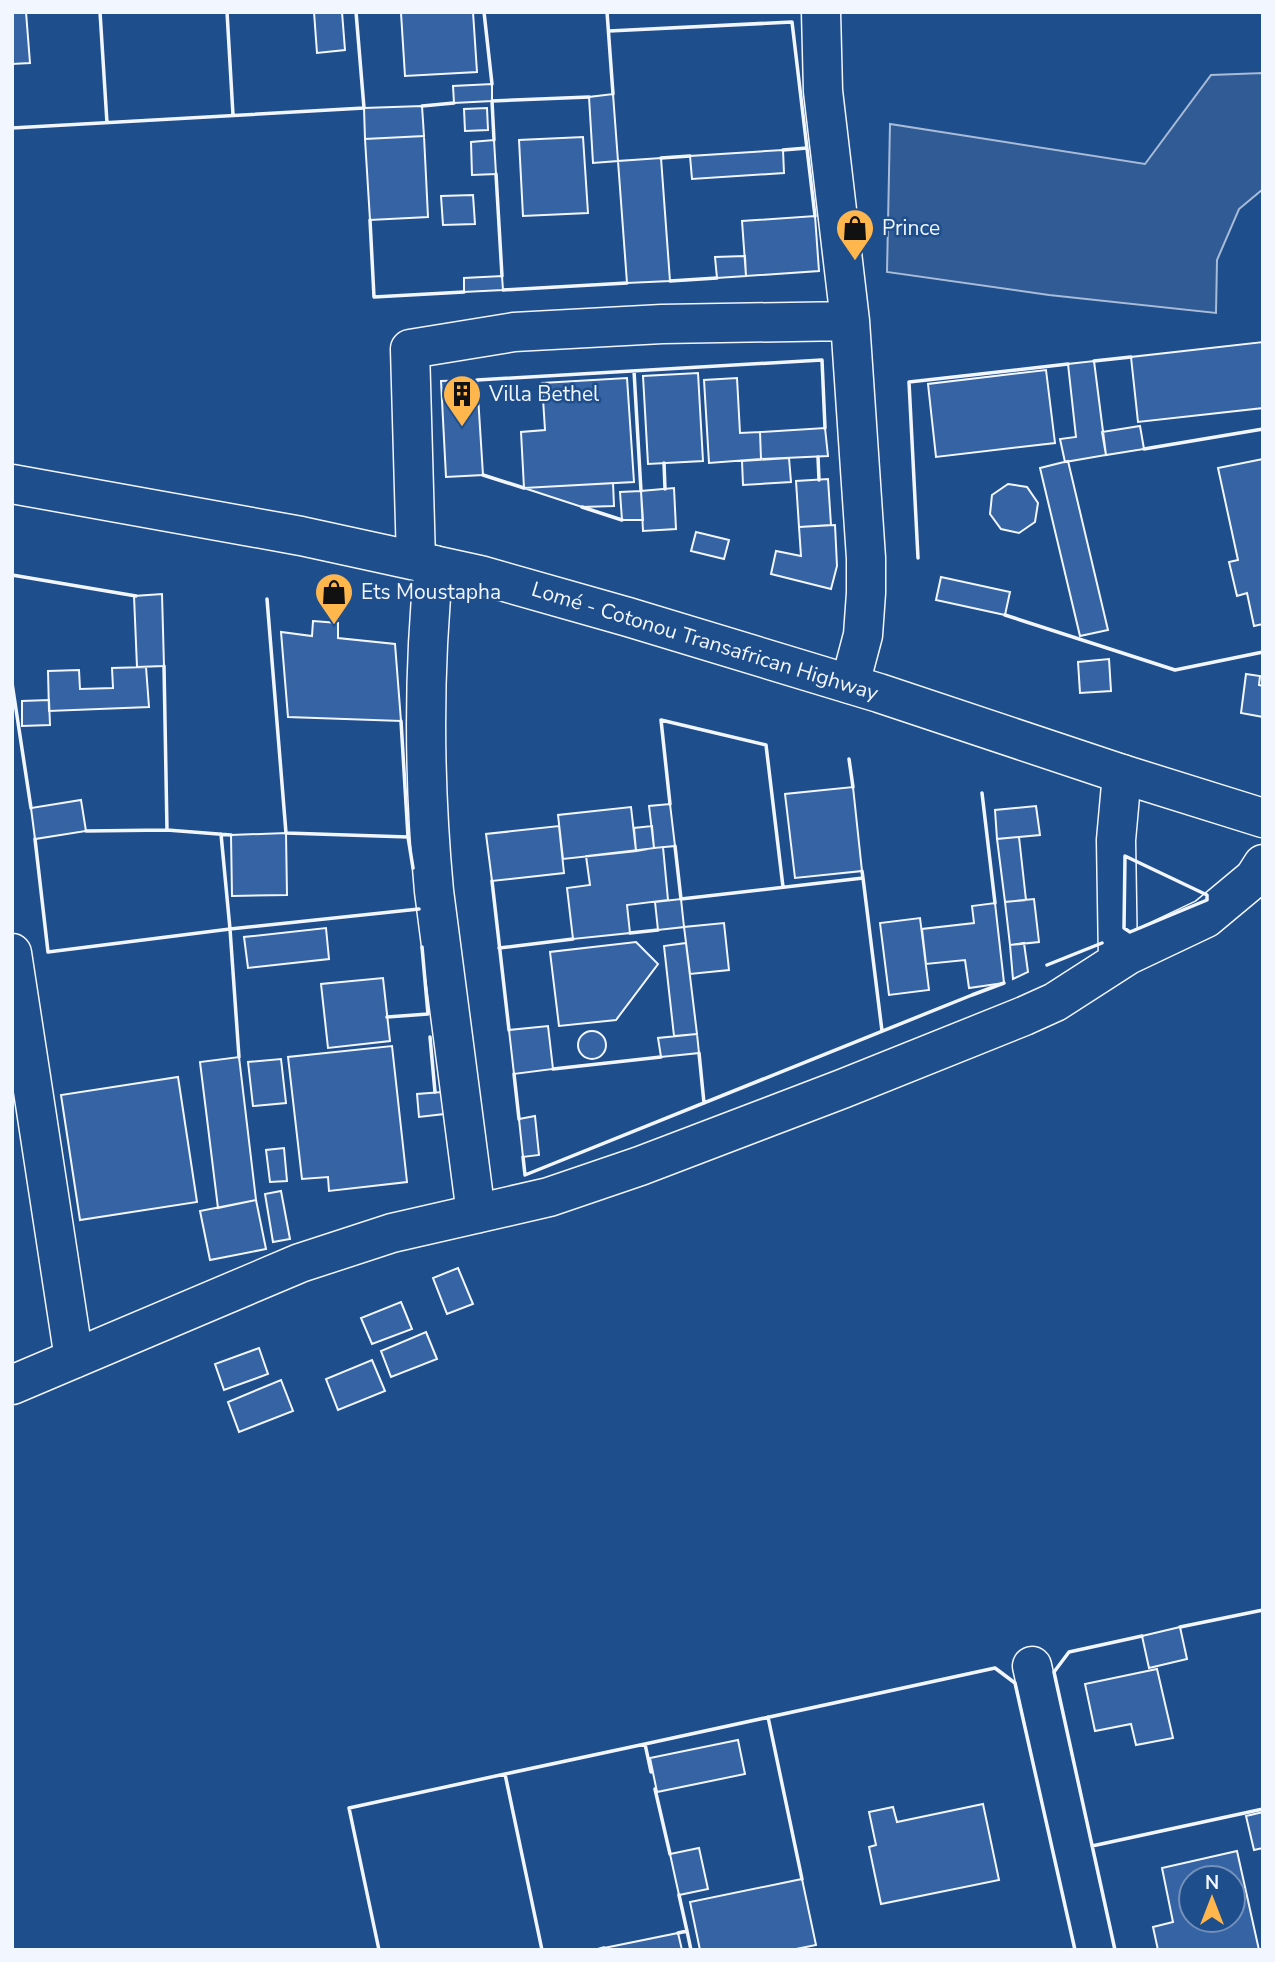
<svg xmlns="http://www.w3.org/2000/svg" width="1275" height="1962" viewBox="0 0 1275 1962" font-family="'Nunito Sans',sans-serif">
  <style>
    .green { fill: #305b95; stroke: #a8bbd7; stroke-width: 2 }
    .building { fill: #3563a3; stroke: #f2f6ff; stroke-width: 2; fill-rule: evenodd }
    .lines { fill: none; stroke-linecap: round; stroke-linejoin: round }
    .minor-casing { stroke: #f2f6ff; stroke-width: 41 }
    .highway-casing { stroke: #f2f6ff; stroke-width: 41 }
    .minor { stroke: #1f4e8c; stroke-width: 38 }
    .highway { stroke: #1f4e8c; stroke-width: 38 }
    .wall { stroke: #f2f6ff; stroke-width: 3.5 }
    .labels { text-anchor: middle; stroke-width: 5; stroke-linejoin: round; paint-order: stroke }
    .poi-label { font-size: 21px; fill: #f2f6ff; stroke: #1f4e8c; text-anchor: start }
    .street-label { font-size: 21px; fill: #f2f6ff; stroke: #1f4e8c }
  </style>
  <rect width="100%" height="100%" fill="#1f4e8c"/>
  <!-- green -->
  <path class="green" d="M1263 73V189L1239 209 1217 260 1216 313 1049 295 887 272 890 124 1145 164 1211 75Z"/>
  <!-- building -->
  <path class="building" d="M12 12H26L30 63 12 64Z
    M314 12H342L345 50 317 53Z
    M473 12 477 72 405 76 401 13Z
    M492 84V101L454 103 453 86Z
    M613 94 618 161 593 163 589 97Z
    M422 106 424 136 365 139 364 108Z
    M487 108 488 130 465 131 464 109Z
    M424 136 428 217 370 220 365 139Z
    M583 137 588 213 523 216 519 140Z
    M494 140 496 174 472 175 471 142Z
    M783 150 784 173 692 179 690 156Z
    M661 158 670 281 627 283 618 161Z
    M473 195 475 224 443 225 441 196Z
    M815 216 819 271 746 276 742 221Z
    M745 256 746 276 717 278 715 257Z
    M502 276 503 290 464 292V278Z
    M1263 342V408L1138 422 1131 357Z
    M1094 361 1106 455 1065 462 1060 439 1076 437 1068 364Z
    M1046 370 1055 443 936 457 928 384Z
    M698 373 703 461 648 464 643 376Z
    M627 378 634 482 524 488 521 432 545 430 542 383Z
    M737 378 740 433 760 432 761 459 709 463 704 380Z
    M477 380 483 475 446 477 441 381Z
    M1140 426 1144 449 1106 455 1102 432Z
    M825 428 828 456 761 459 760 432Z
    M789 458 791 482 743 485 742 461Z
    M1263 459V624L1254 626 1247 593 1237 596 1229 562 1238 560 1218 468Z
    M1068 461 1108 630 1080 636 1040 468Z
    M828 479 831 525 799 527 796 481Z
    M613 483 614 506 582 507 524 488Z
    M1008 484 1027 487 1038 503 1035 522 1019 533 1001 529 990 514 992 495Z
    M674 488 676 529 643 531 641 491Z
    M641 491 643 520H622L620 492Z
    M835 525 837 566 831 589 771 574 776 551 801 556 799 527Z
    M696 532 729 540 724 559 691 551Z
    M941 577 1010 592 1005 615 936 600Z
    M162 594 164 666 137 667 134 596Z
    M313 621 338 623V638L395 644 401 721 288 717 281 632 312 636Z
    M1109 659 1111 691 1080 693 1078 662Z
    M146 667 149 707 49 711 48 671 79 670 80 689 113 688 112 668Z
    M1246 674 1260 676 1259 685 1263 686V717L1241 713Z
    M49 700 50 725 22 726V701Z
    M853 787 862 871 795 878 785 794Z
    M81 800 86 831 35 839 31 808Z
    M670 804 675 846 654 848 649 806Z
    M1036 806 1040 835 997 839 995 810Z
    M631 807 636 851 563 859 558 815Z
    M559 826 564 873 492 881 486 834Z
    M652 826 654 848 636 851 634 828Z
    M286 833 287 895 232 896 231 835Z
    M1019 837 1026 900 1005 902 997 839Z
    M663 847 668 900 627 905 630 933 573 939 567 888 590 885 586 856Z
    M681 899 684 927 658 930 655 902Z
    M1034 899 1039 942 1010 945 1005 902Z
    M995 903 1004 983 969 988 965 960 926 964 922 929 974 923 972 906Z
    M920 918 929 990 889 995 880 923Z
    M724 923 729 970 690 974 684 927Z
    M326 928 329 959 248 968 244 937Z
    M636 942 658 964 616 1020 559 1026 550 952Z
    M686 943 697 1034 674 1036 664 946Z
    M1024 943 1028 972 1013 979 1010 945Z
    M383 978 390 1041 328 1048 321 984Z
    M548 1026 553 1069 514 1074 509 1030Z
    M578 1045a14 14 0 1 1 28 0a14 14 0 1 1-28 0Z
    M697 1034 699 1053 661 1057 658 1038Z
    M392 1046 407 1182 329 1191 328 1177 302 1179 288 1057Z
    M239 1057 256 1200 218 1208 200 1062Z
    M281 1059 286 1103 253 1106 248 1062Z
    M178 1077 197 1202 80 1220 61 1095Z
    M442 1092 444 1114 419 1117 417 1094Z
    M535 1116 539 1155 523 1157 519 1119Z
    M284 1148 287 1181 270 1182 266 1150Z
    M281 1191 290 1239 273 1242 265 1194Z
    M256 1200 266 1249 210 1260 200 1211Z
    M458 1268 473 1304 447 1314 433 1278Z
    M401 1302 412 1329 372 1344 361 1318Z
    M426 1332 437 1359 391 1377 381 1351Z
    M259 1348 268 1374 224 1390 215 1364Z
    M372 1360 385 1391 338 1410 326 1379Z
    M281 1380 293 1411 239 1432 228 1402Z
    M1180 1627 1187 1659 1149 1668 1142 1636Z
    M1157 1669 1173 1738 1136 1745 1131 1724 1095 1731 1085 1684Z
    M738 1740 745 1774 657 1792 650 1758Z
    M983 1804 999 1880 881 1904 869 1847 876 1845 869 1812 893 1807 897 1822Z
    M1263 1812V1848L1254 1850 1246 1816Z
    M699 1848 708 1889 679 1895 670 1854Z
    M1237 1851 1259 1950H1158L1153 1927 1173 1922 1162 1868ZM1191 1878H1233V1920H1191Z
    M802 1879 816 1945 791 1950H700L690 1902Z
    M678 1933 682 1950H605L604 1948Z"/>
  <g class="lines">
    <defs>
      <path id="minor" d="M821 12 823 91 850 321 866 558V593L863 635 850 684
        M416 560 410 349 514 332 662 324 850 321
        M434 565C423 672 424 783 434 891L476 1214
        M12 953 74 1359
        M1118 961 1116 840 1122 774
        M12 1385 300 1263 392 1233 549 1197 640 1166 842 1089 1024 1016 1055 1002 1128 955 1206 918 1254 878 1263 864
        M1032 1666 1095 1950"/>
      <path id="highway" d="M12 484 301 536 480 575 628 617 879 693 1122 774 1263 818"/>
    </defs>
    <!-- minor casing -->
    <use href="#minor" class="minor-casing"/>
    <!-- highway casing -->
    <use href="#highway" class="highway-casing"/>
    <!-- minor -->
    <use href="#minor" class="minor"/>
    <!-- highway -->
    <use href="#highway" class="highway"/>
    <!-- wall -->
    <path class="wall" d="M100 12 107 123
      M227 12 233 115
      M484 12 492 84
      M607 12 613 94
      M609 31 792 22 815 216
      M422 106 454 103
      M12 128 364 108 356 12
      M494 140 492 101 589 97
      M783 150 807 148
      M661 158 690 156
      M496 174 502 276
      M370 220 374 297 464 292
      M670 281 717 278
      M503 290 627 283
      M1094 361 1131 357
      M634 371 641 491
      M477 380 822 360 825 428
      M1144 449 1263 429
      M818 457 819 480
      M664 463 665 489
      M483 475 524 488
      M582 507 622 520
      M918 558 909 382 1068 364
      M12 575 136 596
      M267 599 286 833 408 837
      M1005 615 1175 670 1263 652
      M164 666 167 830
      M12 683 31 808
      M401 721 408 837 413 868
      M849 759 853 787
      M982 793 995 903
      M670 804 661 720 766 745 783 887
      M86 831 167 830 231 835
      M221 834 230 929 239 1057
      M35 839 48 952 230 929 419 909
      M675 846 681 899 863 878 862 871
      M1125 856 1207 895V900L1130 932 1124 928Z
      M863 878 882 1031
      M492 881 509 1030
      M630 933 658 930
      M499 948 573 939
      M1047 965 1102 943
      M387 1017 428 1014 422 947
      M430 1037 435 1092
      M699 1053 704 1103
      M553 1069 661 1057
      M514 1074 519 1119
      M523 1157 525 1175 972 995 1004 983
      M1180 1627 1263 1610
      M768 1717 802 1879
      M651 1772 645 1744 995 1668 1015 1683 1075 1950
      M505 1774 645 1744
      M655 1789 670 1854
      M1092 1846 1263 1809
      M679 1895 687 1931
      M678 1933 687 1931 691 1950
      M379 1950 349 1808 505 1774 542 1950
      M597 1950 604 1948
      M1115 1950 1054 1672 1069 1652 1142 1636"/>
  </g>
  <!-- icons -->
  <defs>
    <symbol id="shop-pin" viewBox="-11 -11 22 30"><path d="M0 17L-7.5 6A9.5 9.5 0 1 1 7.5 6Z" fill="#ffb74d" stroke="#1f4e8c"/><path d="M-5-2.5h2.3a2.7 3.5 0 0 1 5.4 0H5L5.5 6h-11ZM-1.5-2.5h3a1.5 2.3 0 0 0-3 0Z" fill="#111"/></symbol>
    <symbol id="building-pin" viewBox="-11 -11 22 30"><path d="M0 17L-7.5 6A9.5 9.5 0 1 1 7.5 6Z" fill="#ffb74d" stroke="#1f4e8c"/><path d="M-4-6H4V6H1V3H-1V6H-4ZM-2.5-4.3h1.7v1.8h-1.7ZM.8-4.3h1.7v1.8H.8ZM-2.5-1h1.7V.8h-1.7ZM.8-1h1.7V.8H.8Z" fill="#111"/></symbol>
  </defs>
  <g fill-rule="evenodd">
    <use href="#shop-pin" x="833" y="206" width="44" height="60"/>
    <use href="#building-pin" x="440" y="372" width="44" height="60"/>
    <use href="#shop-pin" x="312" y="570" width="44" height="60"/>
  </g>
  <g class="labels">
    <!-- poi labels -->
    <g class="poi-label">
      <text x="882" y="235">Prince</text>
      <text x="489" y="401">Villa Bethel</text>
      <text x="361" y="599">Ets Moustapha</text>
    </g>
    <!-- street labels -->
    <g class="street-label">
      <text transform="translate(705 641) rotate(17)" y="7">Lomé - Cotonou Transafrican Highway</text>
    </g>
  </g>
  <!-- border -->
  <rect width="1275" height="1962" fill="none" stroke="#f2f6ff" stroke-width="28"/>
  <!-- north arrow -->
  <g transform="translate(1212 1899)"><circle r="33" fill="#1f4e8c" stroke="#7391ba" stroke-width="2"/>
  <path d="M0-5L12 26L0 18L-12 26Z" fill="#ffb74d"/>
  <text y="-10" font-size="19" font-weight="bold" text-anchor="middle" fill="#f2f6ff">N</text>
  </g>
</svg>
